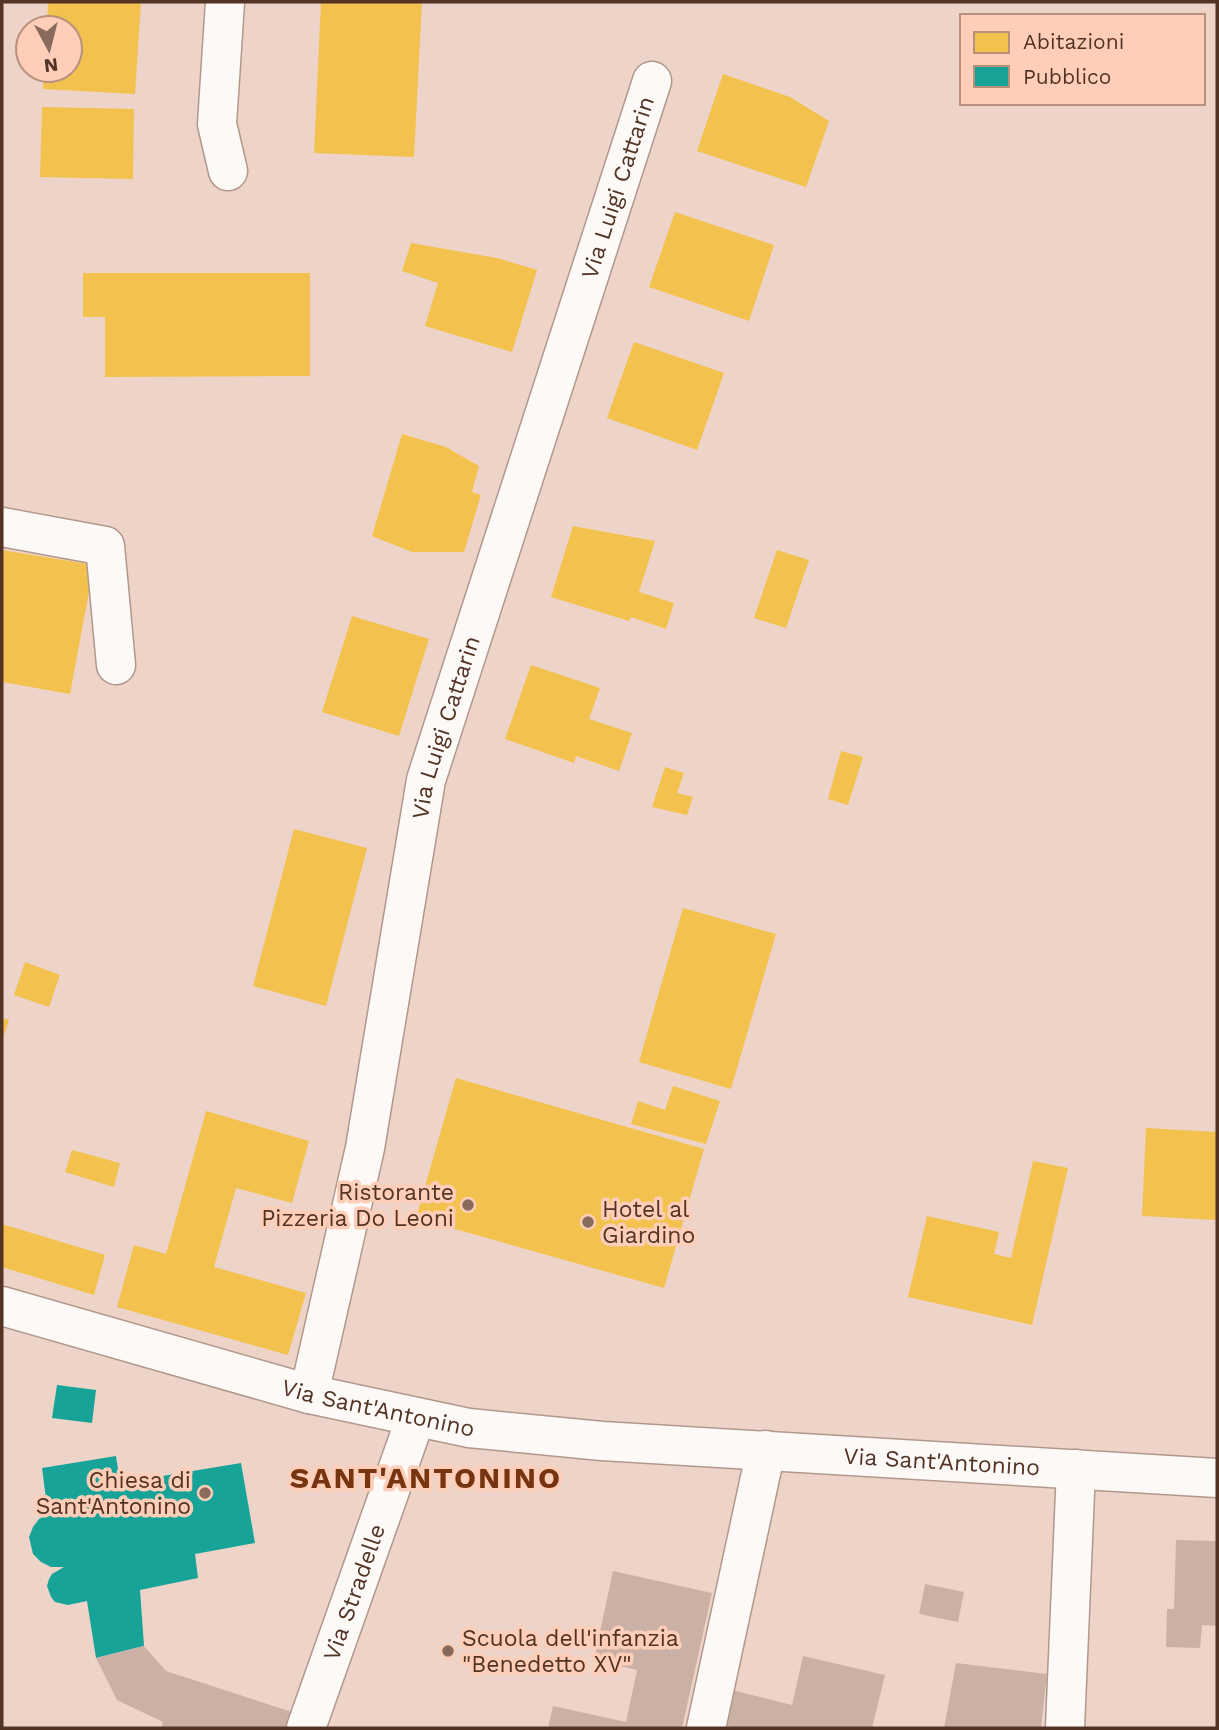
<svg xmlns="http://www.w3.org/2000/svg" width="1219" height="1730" viewBox="0 0 1219 1730" font-family="'Work Sans',sans-serif">
  <style>
    .homes { fill: #f2c14e }
    .public { fill: #17a398 }
    .building { fill: #cbb1a5 }
    .lines { fill: none; stroke-linecap: round; stroke-linejoin: round }
    .street-casing { stroke: #b1988c; stroke-width: 41 }
    .secondary-casing { stroke: #b1988c; stroke-width: 41 }
    .street { stroke: #fcf9f7; stroke-width: 38 }
    .secondary { stroke: #fcf9f7; stroke-width: 38 }
    .poi-dot { fill: #896b5d; stroke: #feceb8; stroke-width: 2.5 }
    .labels { text-anchor: middle; stroke-width: 7; stroke-linejoin: round; paint-order: stroke }
    .street-label { font-size: 23px; fill: #523324; stroke: #feceb8 }
    .poi-label { font-size: 23px; fill: #523324; stroke: #feceb8; text-anchor: end }
    .district-label { font-size: 30px; font-weight: bold; letter-spacing: 2px; fill: #763410; stroke: #feceb8 }
  </style>
  <rect width="100%" height="100%" fill="#eed4c8"/>
  <!-- homes -->
  <path class="homes" d="M48 2H141L135 94 43 89 44 70H70V28H47Z
    M321 2H422L414 157 314 153Z
    M723 74 790 97 829 121 806 187 697 151Z
    M42 107 134 109 133 179 40 177Z
    M675 212 774 245 749 321 649 287Z
    M411 243 497 258 537 270 512 352 425 326 438 283 402 271Z
    M83 273H310V376L105 377V317H83Z
    M634 342 724 373 697 450 607 418Z
    M402 434 446 447 479 466 472 492 481 495 464 552H412L372 536Z
    M573 526 655 541 639 592 674 603 666 629 631 617 629 621 551 597Z
    M2 550 94 565 70 694 2 682Z
    M777 550 809 560 786 628 754 618Z
    M352 616 429 639 399 736 322 712Z
    M531 665 600 688 589 719 632 733 619 771 576 756 574 763 505 739Z
    M841 751 863 757 848 805 828 799Z
    M665 767 684 773 677 793 693 797 687 815 652 807Z
    M294 829 367 848 326 1006 253 986Z
    M683 908 776 934 731 1089 639 1062Z
    M25 962 60 975 49 1007 14 995Z
    M2 1018 9 1020 2 1041Z
    M456 1078 704 1149 664 1288 416 1218Z
    M673 1086 720 1101 706 1144 631 1124 638 1101 665 1110Z
    M206 1111 309 1141 292 1203 236 1188 214 1267 306 1293 288 1355 117 1307 134 1245 166 1254Z
    M1146 1128 1217 1132V1220L1142 1216Z
    M72 1150 120 1163 114 1187 65 1172Z
    M1033 1161 1068 1168 1032 1325 908 1297 927 1216 999 1232 994 1254 1011 1258Z
    M2 1224 105 1255 94 1295 2 1267Z"/>
  <!-- public -->
  <path class="public" d="M57 1385 96 1390 92 1423 52 1418Z
    M116 1456 120 1483 241 1463 255 1543 195 1554 198 1578 140 1590 144 1646 96 1658 87 1601 68 1605 55 1602 51 1597 47 1586 49 1579 52 1574 64 1567H51L41 1562 33 1554 29 1537 33 1527 39 1519 48 1514 42 1468Z"/>
  <!-- building -->
  <path class="building" d="M1176 1540 1217 1541V1626L1202 1625 1200 1648 1166 1647 1167 1609H1174Z
    M613 1571 712 1593 682 1728H548L553 1706 626 1722 637 1670 594 1660Z
    M925 1584 964 1592 958 1622 919 1614Z
    M144 1646 166 1671 295 1713 290 1728H161L163 1722 117 1700 96 1658Z
    M803 1656 885 1675 872 1728H723L732 1690 792 1705Z
    M956 1663 1047 1674 1041 1728H944Z"/>
  <g class="lines">
    <defs>
      <g id="street">
        <path d="M225 2 217 124 228 171"/>
        <path d="M2 527 105 546 116 665"/>
        <path id="s1" d="M309 1394 365 1148 426 780 652 81"/>
        <path id="s2" d="M306 1728 416 1417"/>
        <path d="M706 1728 766 1450"/>
        <path d="M1065 1728 1076 1469"/>
      </g>
      <g id="secondary">
        <path id="s3" d="M2 1306 309 1394 469 1428 602 1441 1217 1478"/>
      </g>
    </defs>
    <!-- street casing -->
    <use href="#street" class="street-casing"/>
    <!-- secondary casing -->
    <use href="#secondary" class="secondary-casing"/>
    <!-- street -->
    <use href="#street" class="street"/>
    <!-- secondary -->
    <use href="#secondary" class="secondary"/>
  </g>
  <!-- markers -->
  <g class="poi-dot">
    <circle cx="468" cy="1205" r="7"/>
    <circle cx="588" cy="1222" r="7"/>
    <circle cx="205" cy="1493" r="7"/>
    <circle cx="448" cy="1651" r="7"/>
  </g>
  <g class="labels">
    <!-- street labels -->
    <g class="street-label">
      <text dy="8" stroke="none"><textPath href="#s1" startOffset="1248">Via Luigi Cattarin</textPath></text>
      <text dy="8" stroke="none"><textPath href="#s1" startOffset="681">Via Luigi Cattarin</textPath></text>
      <text dy="8" stroke="none"><textPath href="#s3" startOffset="390">Via Sant'Antonino</textPath></text>
      <text dy="8" stroke="none"><textPath href="#s3" startOffset="957">Via Sant'Antonino</textPath></text>
      <text dy="8" stroke="none"><textPath href="#s2" startOffset="144">Via Stradelle</textPath></text>
    </g>
    <!-- poi labels -->
    <g class="poi-label">
      <text x="454" y="1200">Ristorante<tspan x="454" dy="26">Pizzeria Do Leoni</tspan></text>
      <text x="602" y="1217" text-anchor="start">Hotel al<tspan x="602" dy="26">Giardino</tspan></text>
      <text x="191" y="1488">Chiesa di<tspan x="191" dy="26">Sant'Antonino</tspan></text>
      <text x="462" y="1646" text-anchor="start">Scuola dell'infanzia<tspan x="462" dy="26">"Benedetto XV"</tspan></text>
    </g>
    <!-- district labels -->
    <g class="district-label">
      <text x="426" y="1488">SANT'ANTONINO</text>
    </g>
  </g>
  <!-- border -->
  <rect width="1219" height="1730" fill="none" stroke="#523324" stroke-width="7"/>
  <!-- legend -->
  <rect x="960" y="14" width="245" height="91" fill="#feceb8" stroke="#b9907d" stroke-width="2"/>
  <rect x="974" y="32" width="35" height="21" fill="#f2c14e" stroke="#b9907d" stroke-width="2"/>
  <text x="1023" y="49" font-size="21" fill="#523324">Abitazioni</text>
  <rect x="974" y="66" width="35" height="21" fill="#17a398" stroke="#b9907d" stroke-width="2"/>
  <text x="1023" y="84" font-size="21" fill="#523324">Pubblico</text>
  <!-- north arrow -->
  <g transform="translate(49 49) rotate(173)"><circle r="33" fill="#feceb8" stroke="#b9907d" stroke-width="2"/>
  <path d="M0-5L12 26L0 18L-12 26Z" fill="#896b5d"/>
  <text y="-10" font-size="19" font-weight="bold" text-anchor="middle" fill="#523324">N</text>
  </g>
</svg>
